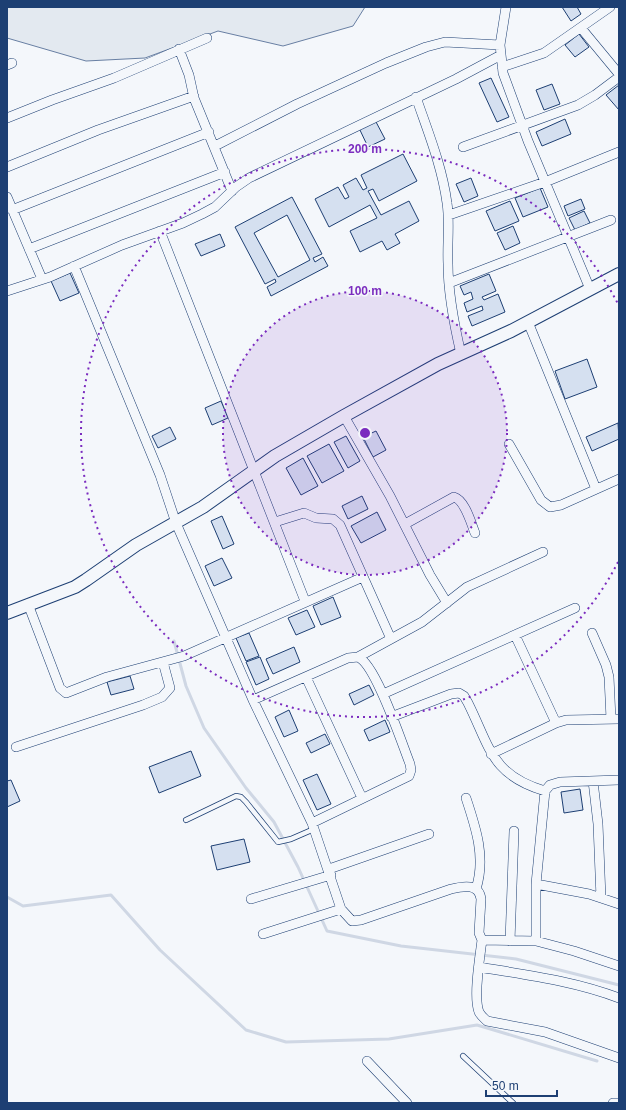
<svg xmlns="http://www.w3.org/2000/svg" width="626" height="1110" viewBox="0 0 626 1110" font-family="Arial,sans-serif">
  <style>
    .green { fill: #e3e9f0; stroke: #687fa3 }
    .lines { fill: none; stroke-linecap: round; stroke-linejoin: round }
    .stream { stroke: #cfd7e4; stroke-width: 3 }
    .building { fill: #d5e0f0; stroke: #1d3f73; fill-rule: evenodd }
    .lane-casing { stroke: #1d3f73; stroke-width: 6 }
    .street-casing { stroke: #1d3f73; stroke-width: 10 }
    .secondary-casing { stroke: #1d3f73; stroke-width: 14 }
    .lane { stroke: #f4f7fb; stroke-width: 4.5 }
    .street { stroke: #f4f7fb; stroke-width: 9 }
    .secondary { stroke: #f4f7fb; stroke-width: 12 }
    .ring { fill: none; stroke: #7b2cbf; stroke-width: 2; stroke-dasharray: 2 4 }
    .centre { fill: #7b2cbf; stroke: #f4f7fb; stroke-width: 2 }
    .ring-label { font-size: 12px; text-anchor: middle; font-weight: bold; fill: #7b2cbf; stroke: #f4f7fb; stroke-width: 3; stroke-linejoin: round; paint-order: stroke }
  </style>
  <rect width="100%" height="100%" fill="#f4f7fb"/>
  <!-- green -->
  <path class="green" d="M7 7H365L353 26 283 46 218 31 145 58 86 61 7 38Z"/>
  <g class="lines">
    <!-- stream -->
    <path class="stream" d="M174 641 186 686 204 728 246 788 274 822 298 867 327 931 401 946 516 959 619 985
      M7 897 23 906 111 895 160 950 246 1030 286 1042 389 1039 477 1025 597 1061"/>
  </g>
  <!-- building -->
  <path class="building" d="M562 7H577L581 14 571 21Z
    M579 34 589 47 575 57 565 45Z
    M491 78 509 117 497 122 479 83Z
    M552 84 560 104 544 110 536 90Z
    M619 85V110L606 95Z
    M565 119 571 134 542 146 536 132Z
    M375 120 385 139 368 147 359 128Z
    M403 154 417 181 379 201 373 189 368 191 381 215 409 201 419 221 395 234 400 243 387 250 382 241 360 252 350 231 377 218 370 205 329 227 315 199 338 187 345 199 349 197 343 185 356 178 363 190 367 188 361 175Z
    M471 178 478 196 464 202 456 184Z
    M540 188 548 207 523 217 515 198Z
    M292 197 322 254 313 258 315 262 323 257 328 266 271 296 267 287 276 282 275 279 265 284 235 227ZM287 215 310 260 278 277 254 233Z
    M581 199 585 209 568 216 564 206Z
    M510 201 519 221 495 231 486 211Z
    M584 211 590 223 575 230 569 218Z
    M513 226 520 243 505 250 497 233Z
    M220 234 225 246 201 256 195 244Z
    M70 273 79 293 60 301 51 281Z
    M489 274 496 291 482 297 484 300 498 294 505 312 472 326 468 316 483 310 482 306 467 312 464 303 473 299 471 292 464 295 460 286Z
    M587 359 597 387 565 399 555 371Z
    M221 401 228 418 212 425 205 408Z
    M618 423 619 439 592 451 586 437Z
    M170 427 176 439 158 448 152 436Z
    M376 431 386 450 373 457 363 437Z
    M346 436 360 461 348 468 334 442Z
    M329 444 344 471 322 483 307 456Z
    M303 458 318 486 301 495 286 468Z
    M362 496 368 509 348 519 342 506Z
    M377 512 386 530 361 543 351 526Z
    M222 516 234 544 223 549 211 521Z
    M222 558 232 578 214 586 205 566Z
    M333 597 341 617 321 625 313 606Z
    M307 610 315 627 296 635 288 618Z
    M249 633 259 656 246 661 236 638Z
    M294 647 300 662 273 674 266 659Z
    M260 657 269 679 256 685 246 662Z
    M130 676 134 689 111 695 107 682Z
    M369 685 374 695 354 705 349 694Z
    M289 710 298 731 284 737 275 717Z
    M385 720 390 732 369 741 364 730Z
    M325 734 330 744 311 753 306 743Z
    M191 751 201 776 159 793 149 767Z
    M317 774 331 804 317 810 303 780Z
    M11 780 20 801 7 807V781Z
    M580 789 583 810 564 813 561 792Z
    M244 839 250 862 217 870 211 846Z"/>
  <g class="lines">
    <defs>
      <path id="lane" d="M186 820 236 796 241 797 246 802 278 842 291 839 314 829
        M463 1056 513 1103"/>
      <path id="street" d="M506 7 500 45 503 73 528 141 590 289
        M581 28 619 74
        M179 49 189 75 194 98 232 191
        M7 65 12 63
        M502 67 544 53 610 7
        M416 97C428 132 442 166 447 203 450 222 447 244 448 264 448 294 454 324 461 354
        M7 118 52 100 114 78 207 38
        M215 146 297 104 386 63 426 47 445 42 500 45
        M463 147 578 105 595 95 619 77
        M7 167 98 130 194 96
        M7 197 42 279
        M12 210 209 132
        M449 215 545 182 619 152
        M160 231 305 601
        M29 249 225 172
        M74 266 160 475 176 523 253 700 312 823 341 909 352 921 361 920 451 889C463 886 479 883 481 899L479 933 482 940C480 956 473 997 479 1012 481 1016 484 1018 487 1021L545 1032 619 1058
        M449 283 611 220
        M7 291 50 277 122 245 183 223 202 214 215 207 236 187 249 178 456 79 501 55
        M528 322 596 489
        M344 416 390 496 430 575 447 603
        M509 444 541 500 550 507 561 505 619 479
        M275 522 304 513 316 518 333 519 340 525 391 639
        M405 524 454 497C465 500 471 523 475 533
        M28 604 60 688 66 693 107 677 184 656 363 577
        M592 633 606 665 609 677 611 719
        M515 635 556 723
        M358 657 422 622 467 587 543 552
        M306 677 362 798
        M383 694 575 608
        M253 700 348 658 358 657C376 664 402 744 410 764L411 770 409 776 312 823
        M391 717 451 694 459 693 464 696 468 703C490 747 491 775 545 791
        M16 747 143 705 162 697 170 688 163 662
        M491 754 556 723 566 720 619 719
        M593 781 598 824 601 898
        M466 798C476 828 486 858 476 889
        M329 869 429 834
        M536 884 589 894 619 904
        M251 899 331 875
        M263 934 341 909
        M482 940 536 941 574 951 619 966
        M510 941 514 831
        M536 941V884L545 791 550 785 560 782 619 780
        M479 967C527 975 574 981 619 998
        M367 1061 407 1103
        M613 1103H619"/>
      <path id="secondary" d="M7 613 75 587 86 580 136 545 203 507 275 456 344 416 438 364 511 331 619 274"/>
    </defs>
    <!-- lane casing -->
    <use href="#lane" class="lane-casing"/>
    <!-- street casing -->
    <use href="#street" class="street-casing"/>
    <!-- secondary casing -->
    <use href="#secondary" class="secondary-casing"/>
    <!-- lane -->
    <use href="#lane" class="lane"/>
    <!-- street -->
    <use href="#street" class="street"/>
    <!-- secondary -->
    <use href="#secondary" class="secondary"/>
  </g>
  <!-- distance rings -->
  <circle cx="365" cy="433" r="142" fill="#7b2cbf" fill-opacity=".12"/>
  <g class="ring">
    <circle cx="365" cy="433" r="142"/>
    <path d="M618 562A284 284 0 1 1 618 304"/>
  </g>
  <circle cx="365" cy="433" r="6" class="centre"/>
  <g class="ring-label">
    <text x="365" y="153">200 m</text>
    <text x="365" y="295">100 m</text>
  </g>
  <!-- border -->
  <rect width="626" height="1110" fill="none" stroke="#1d3f73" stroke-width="16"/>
  <!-- scale -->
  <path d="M486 1090v6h71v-6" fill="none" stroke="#1d3f73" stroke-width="2"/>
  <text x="492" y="1090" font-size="12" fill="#1d3f73" stroke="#f4f7fb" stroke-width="3" paint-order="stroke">50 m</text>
</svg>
